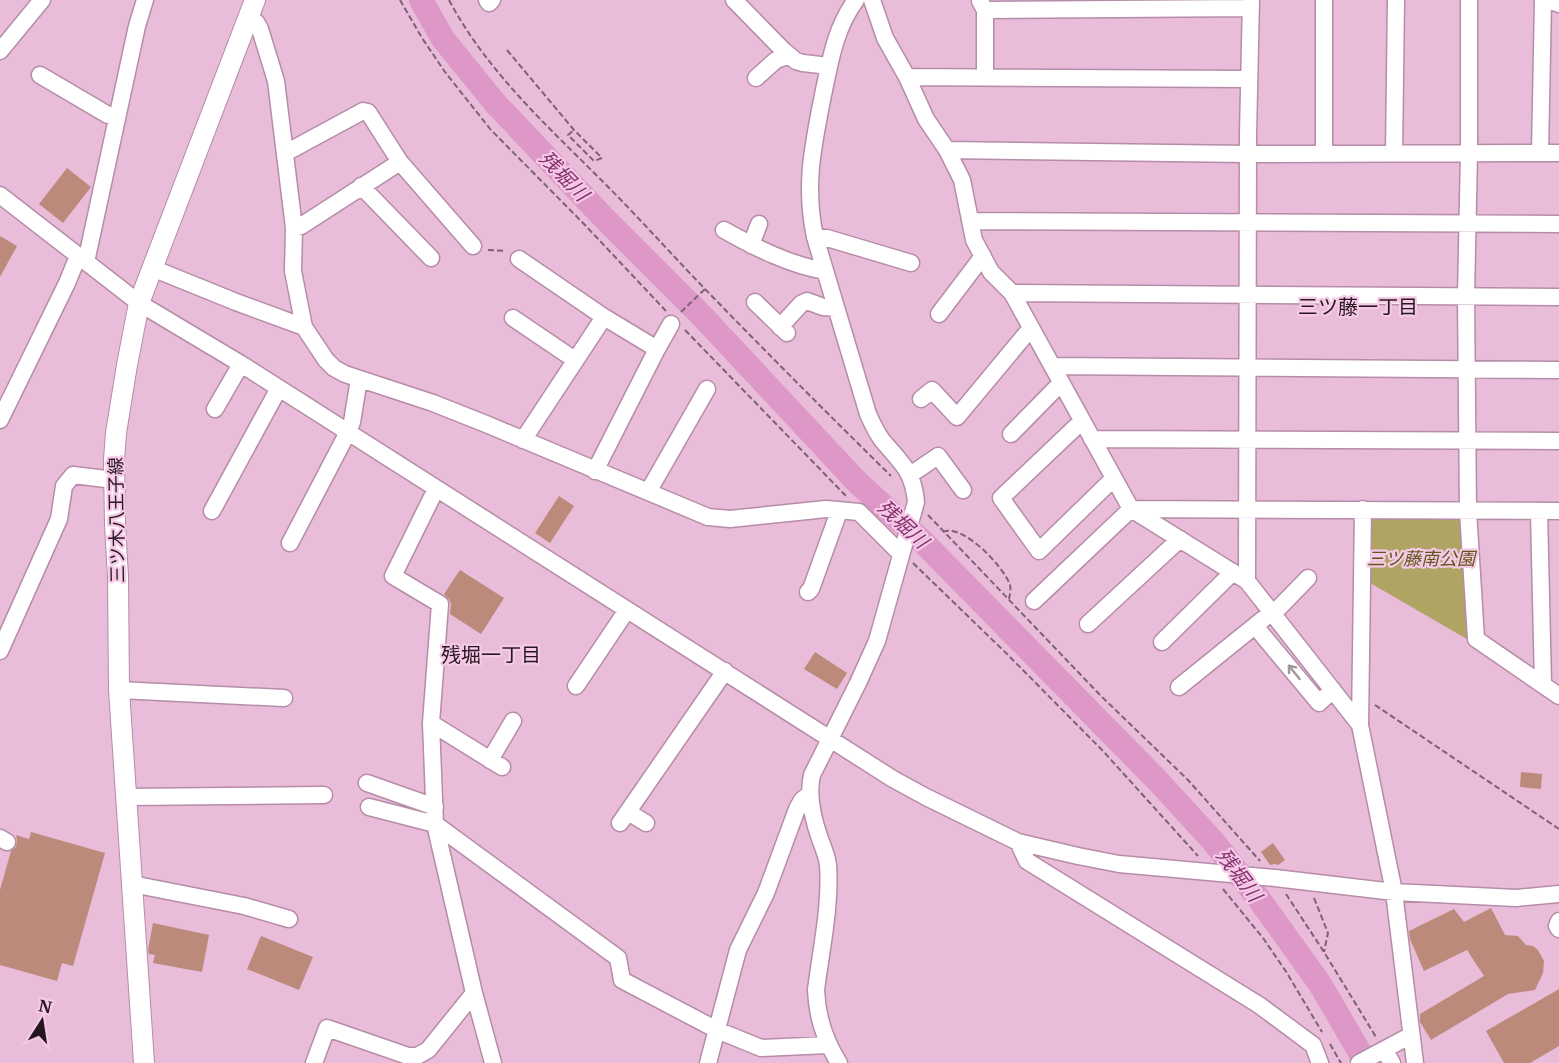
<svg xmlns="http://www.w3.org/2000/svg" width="1559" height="1063" viewBox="0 0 1559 1063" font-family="Merriweather,'Noto Sans JP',serif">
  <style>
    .green { fill: #afa463 }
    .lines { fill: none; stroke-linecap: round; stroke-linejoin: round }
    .river { stroke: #dd98c7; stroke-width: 24 }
    .building { fill: #bb8a7a }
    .minor-casing { stroke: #b68ca8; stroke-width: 19 }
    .major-casing { stroke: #b68ca8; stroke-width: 22 }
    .path { stroke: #7e6174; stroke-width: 2; stroke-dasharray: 6 3; stroke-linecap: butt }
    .minor { stroke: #fff; stroke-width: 16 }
    .major { stroke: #fff; stroke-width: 20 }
    .oneway { stroke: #9d969b }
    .labels { text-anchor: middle; stroke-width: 4.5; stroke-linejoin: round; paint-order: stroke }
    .street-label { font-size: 18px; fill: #261621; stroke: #f6c9e7 }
    .park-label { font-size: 18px; font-style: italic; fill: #61571a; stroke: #f6c9e7 }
    .water-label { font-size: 20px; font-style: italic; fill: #83326e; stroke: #f6c9e7 }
    .neighbourhood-label { font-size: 20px; fill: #261621; stroke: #f6c9e7 }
  </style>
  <rect width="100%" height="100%" fill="#e9bcda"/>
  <!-- green -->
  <path class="green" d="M1366 512 1465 513 1472 642 1365 580Z"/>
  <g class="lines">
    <!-- river -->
    <path class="river" d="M421 0 443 39 495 103 603 217 701 315 858 483 922 541 1157 780 1212 840 1259 899 1320 984 1366 1063"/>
  </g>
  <!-- building -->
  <path class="building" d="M67 168 91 187 63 223 39 204Z
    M0 236 17 246 0 277Z
    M559 496 574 506 550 543 535 533Z
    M460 570 504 598 481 634 450 614 451 604 449 599 444 594Z
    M815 652 847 673 837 689 804 669Z
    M1521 772 1542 774 1541 789 1520 787Z
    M31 832 105 853 73 966 62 963 57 981 0 965V890L11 851 16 847 17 841 16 835 29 839Z
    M1273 843 1285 860 1278 865 1275 864 1270 865 1261 852Z
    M1491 908 1505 935 1518 936 1526 945 1533 946 1538 950 1544 961 1543 973 1535 990 1508 994 1431 1040 1420 1022V1014L1484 976 1467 950 1424 971 1410 939 1409 931 1454 909 1464 922Z
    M153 923 209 935 202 972 153 963 155 955 149 954 148 950Z
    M261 936 313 957 299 990 247 969Z
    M1559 989V1046L1530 1063H1504L1486 1031Z"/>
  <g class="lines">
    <defs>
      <path id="minor" d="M487 0 489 3 492 0
        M734 0 784 51 796 61 803 63 829 66
        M872 0 885 38 907 77 926 119 947 150 962 180 974 240 991 272 1012 293 1131 509 1247 581 1360 725
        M1324 0V154
        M1469 0V152L1466 296 1468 511 1476 639 1559 696
        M1547 0 1559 4
        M980 1 985 10V77
        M985 10 1251 8
        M248 19 256 22 260 29 276 81 294 228 293 271 304 327 326 360 334 368 345 374 433 403 486 424 708 517 730 519 826 509 859 512 901 554
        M0 51 42 0
        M40 75 108 115 117 118
        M907 77 1249 79
        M756 78 776 60 788 56
        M285 150H291L363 111 368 112 400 162 301 226 294 228
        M947 150 1248 154 1559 153
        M1394 153 1396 0
        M1540 153 1543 0
        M400 162 473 246
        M361 186 431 258
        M0 195 139 303 241 364 893 779 926 797 1018 842 1078 856 1119 864 1275 878 1394 892 1516 898 1559 894
        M971 221 1559 224
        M724 230C756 248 790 265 825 271
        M815 237 827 238 911 263
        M751 245 759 224
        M519 259 604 317 657 349
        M86 262 137 26 145 0
        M152 268 236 302 304 327
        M1012 293 1559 297
        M755 302 787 333
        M939 314 983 256
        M513 318 575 360
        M780 327 801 304 807 301 823 307 836 308
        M1052 366 1559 370
        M921 399 932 390 957 417 1031 328
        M215 409 241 364
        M0 420 67 283 78 256
        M1082 421 1001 498 1039 551 1114 478
        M1011 434 1061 383
        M1092 439 1559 441
        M523 440 604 317
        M595 471 657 349 671 324
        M910 475 938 456 963 490
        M436 489 393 576 440 604 431 723 435 824 474 993 493 1063
        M648 492 707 389
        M1363 509 1360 725 1394 892 1415 1063
        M212 511 279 388
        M1539 511 1543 684
        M290 543 348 432 352 422 359 379
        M1247 581 1248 135 1251 0
        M808 592 811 589 837 517V510
        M1034 601 1131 509 1559 511
        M1273 614 1308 578
        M1088 624 1180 539
        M1255 626 1319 703 1333 690
        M1162 642 1233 572
        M0 651 59 519 64 486 73 475 114 480
        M576 686 627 610
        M1179 687 1272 612
        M119 690 284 698
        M431 723 502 767
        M490 760 513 721
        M367 783 435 807
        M126 797 324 795
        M369 807 435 824 618 958 622 980 717 1030 761 1048 828 1045
        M628 812 646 823
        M620 823 725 671
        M0 838 7 842
        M1018 842 1027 861 1259 1005 1313 1045 1320 1063
        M132 884 244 906 289 919
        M1559 921 1557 926 1559 929
        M1384 1050 1392 1063
        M314 1063 327 1028 408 1056H417L428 1050 474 993
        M708 1063 738 950 766 893 797 809 802 800 810 794
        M839 1063C825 1041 817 1016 816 990 821 950 831 905 828 865 827 856 823 847 820 839 813 819 807 796 812 775L858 683 877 641 916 502C913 470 901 463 882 440 876 432 872 423 868 414L815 237C804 185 813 146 823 95 830 62 835 28 856 0
        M1359 1063 1404 1039 1412 1038"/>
      <path id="major" d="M144 1063 119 690 118 577 115 525 114 460 116 433 127 365 139 303 255 0"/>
    </defs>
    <!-- minor casing -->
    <use href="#minor" class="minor-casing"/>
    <!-- major casing -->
    <use href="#major" class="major-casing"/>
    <!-- path -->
    <path class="path" d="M400 0 422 38 445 72 491 130 584 224 666 311
      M449 0C491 79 559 136 620 199 649 229 676 259 705 289 766 352 828 414 891 476
      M507 50 574 130 602 158 594 161 568 135 574 130
      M488 250 506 251
      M681 312 705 289
      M685 330 846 496
      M928 515 1100 695 1188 780 1260 861
      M943 532C963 523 1004 567 1010 585 1011 589 1010 594 1009 599
      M913 563 1008 655 1103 751 1198 856
      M1375 705 1559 829
      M1223 889 1263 938 1287 973 1322 1032
      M1286 894 1324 952 1376 1037
      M1314 898 1328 933 1324 952
      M1330 1044 1341 1063"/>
    <!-- minor -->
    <use href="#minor" class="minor"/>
    <!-- major -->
    <use href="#major" class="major"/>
  </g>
  <!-- one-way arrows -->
  <defs><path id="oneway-shaft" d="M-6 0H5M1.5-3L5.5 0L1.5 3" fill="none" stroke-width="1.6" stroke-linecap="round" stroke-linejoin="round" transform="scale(1.5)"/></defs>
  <use class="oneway" href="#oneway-shaft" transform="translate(1294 672) rotate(-129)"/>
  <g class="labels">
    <!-- street labels -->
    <g class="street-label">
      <text transform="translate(117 520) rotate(-91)" y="6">三ツ木八王子線</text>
    </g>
    <!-- park labels -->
    <g class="park-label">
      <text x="1421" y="565">三ツ藤南公園</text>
    </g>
    <!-- water labels -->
    <g class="water-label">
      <text transform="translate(564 176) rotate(46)" y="7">残堀川</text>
      <text transform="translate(903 524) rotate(43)" y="7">残堀川</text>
      <text transform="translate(1239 875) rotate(53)" y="7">残堀川</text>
    </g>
    <!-- neighbourhood labels -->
    <g class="neighbourhood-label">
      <text x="1358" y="314">三ツ藤一丁目</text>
      <text x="491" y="662">残堀一丁目</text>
    </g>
  </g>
  <!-- north arrow -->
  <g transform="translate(42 1021) rotate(12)" stroke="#f6c9e7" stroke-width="4.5" paint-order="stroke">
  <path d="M0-4.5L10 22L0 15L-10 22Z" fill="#261621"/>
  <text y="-9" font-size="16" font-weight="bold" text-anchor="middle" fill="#261621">N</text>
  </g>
</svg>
